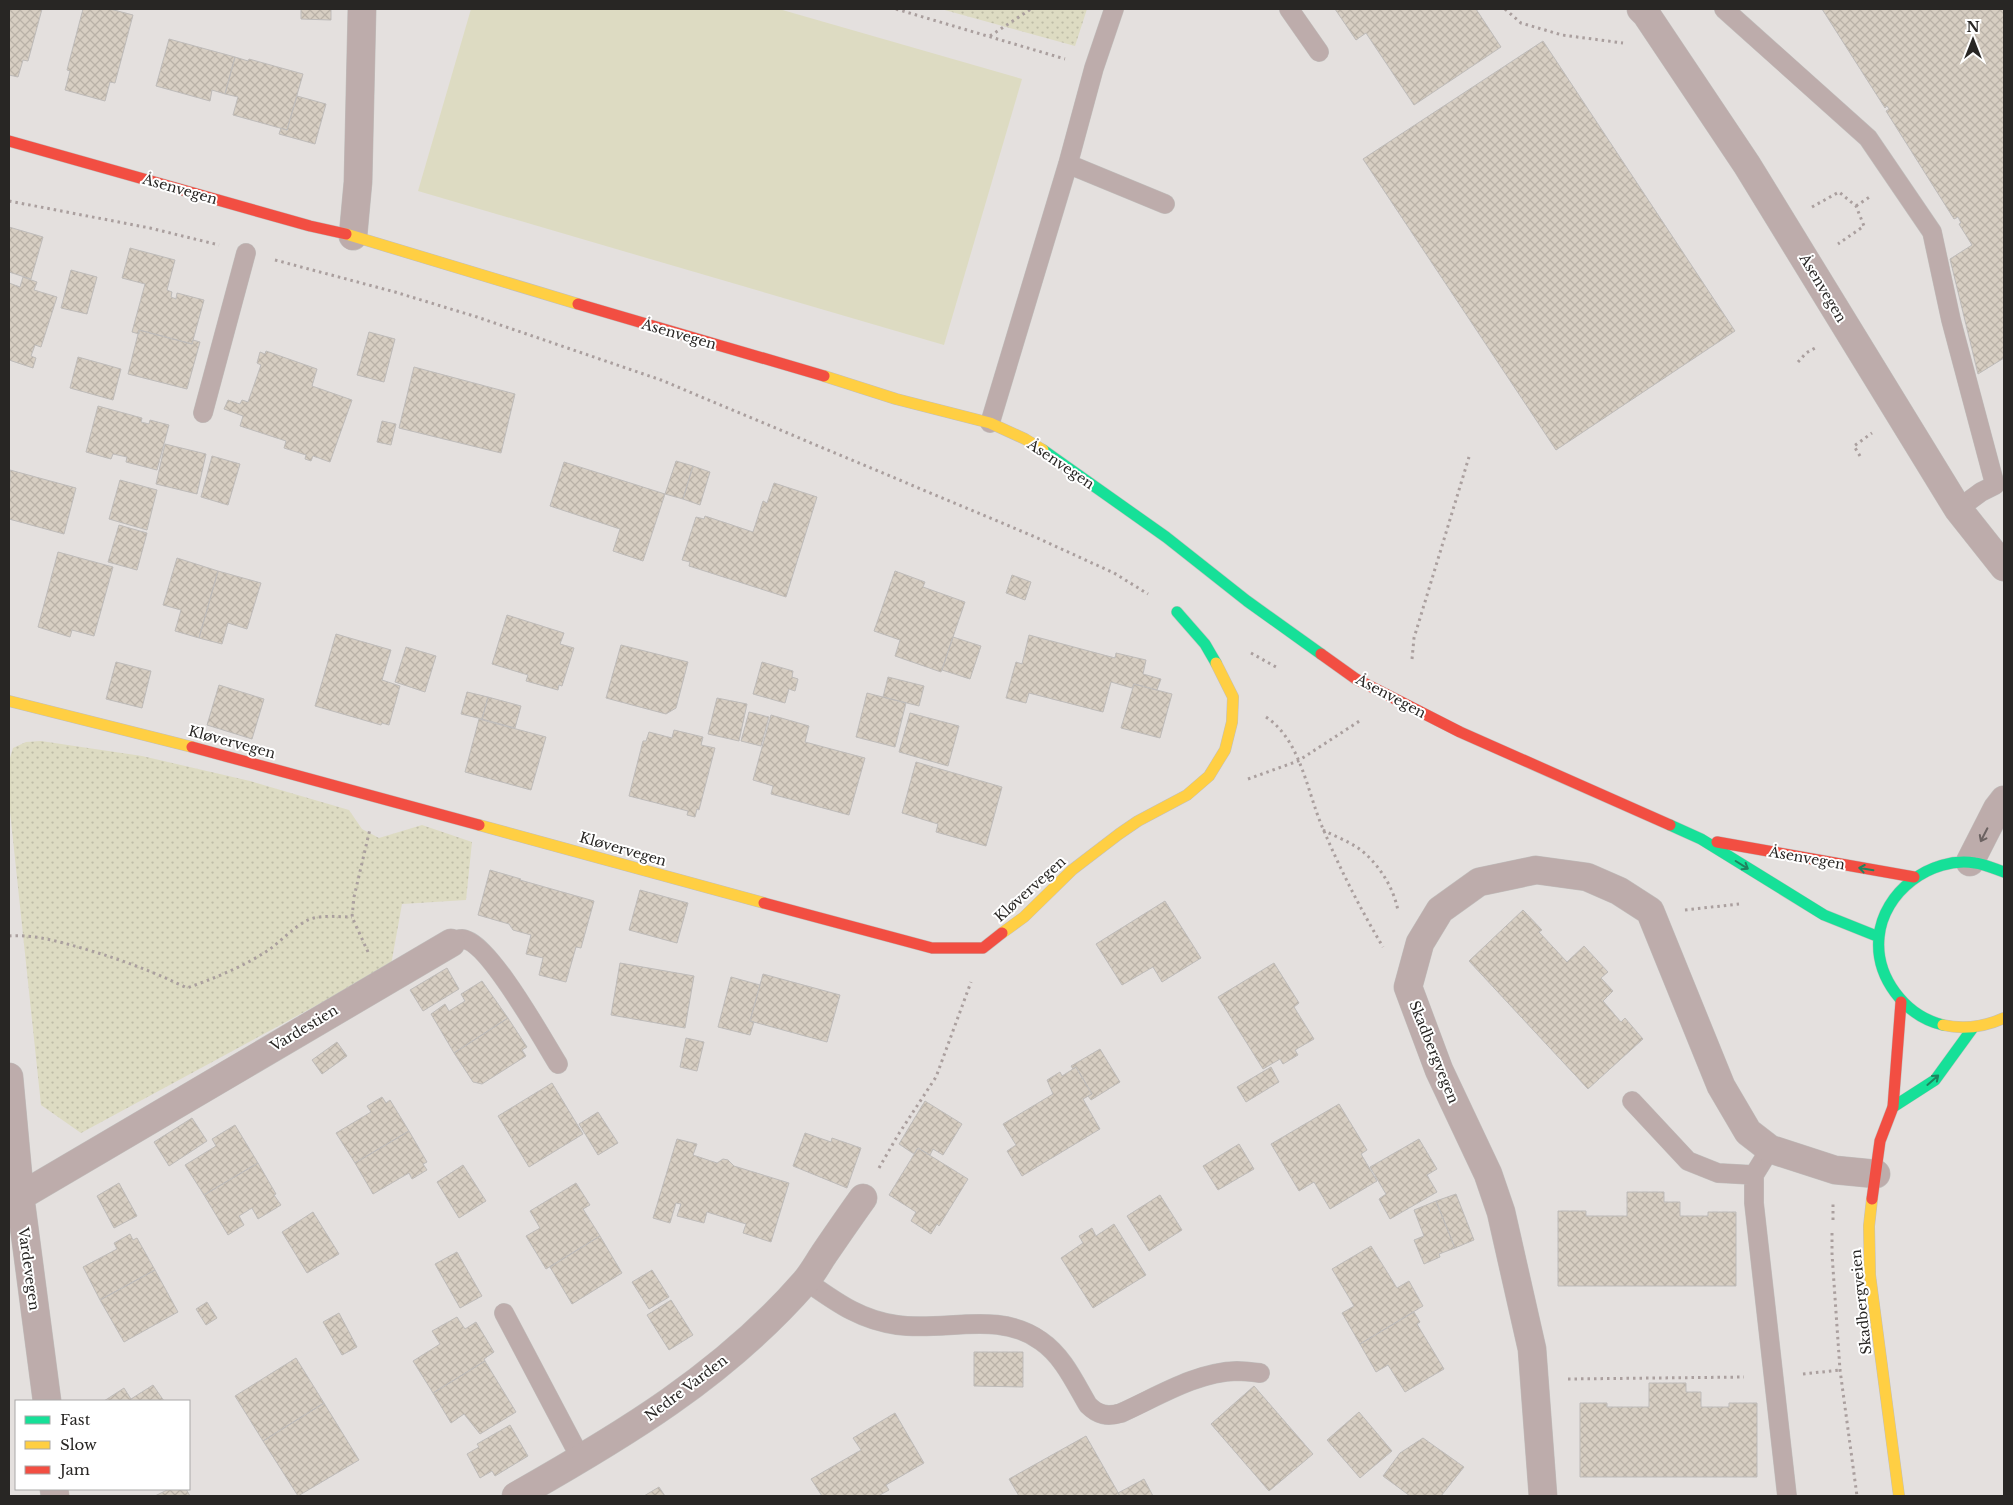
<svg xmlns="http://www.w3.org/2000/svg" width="2013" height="1505" viewBox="0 0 2013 1505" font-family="'Libre Baskerville',serif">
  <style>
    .green { fill: url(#green-dots) }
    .pitch { fill: #dddbc2 }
    .building { fill: url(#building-cross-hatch); stroke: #bebbb9 }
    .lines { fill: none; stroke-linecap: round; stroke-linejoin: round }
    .lane-casing { stroke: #c1bfbd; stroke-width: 20 }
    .street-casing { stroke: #c1bfbd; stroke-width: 29 }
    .fast-casing { stroke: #c1bfbd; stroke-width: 12 }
    .slow-casing { stroke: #c1bfbd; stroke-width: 12 }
    .jam-casing { stroke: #c1bfbd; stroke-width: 12 }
    .path { stroke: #aa9f9e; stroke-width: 3; stroke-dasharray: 2.5 4; stroke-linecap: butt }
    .lane { stroke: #bdacab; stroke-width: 19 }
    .street { stroke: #bdacab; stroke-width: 28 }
    .fast { stroke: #16e098; stroke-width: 11 }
    .slow { stroke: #ffcf43; stroke-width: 11 }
    .jam { stroke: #f24e42; stroke-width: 11 }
    .oneway { stroke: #6b6261 }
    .oneway2 { stroke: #1f835e }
    .labels { text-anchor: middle; stroke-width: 4; stroke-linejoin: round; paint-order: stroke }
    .street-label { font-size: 14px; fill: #282624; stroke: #fff }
  </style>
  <defs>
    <pattern id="green-dots" width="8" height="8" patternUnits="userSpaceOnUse" patternTransform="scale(1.25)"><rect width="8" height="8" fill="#dddbc2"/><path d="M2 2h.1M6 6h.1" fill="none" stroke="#bebca7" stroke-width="1.8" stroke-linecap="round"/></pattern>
    <pattern id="building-cross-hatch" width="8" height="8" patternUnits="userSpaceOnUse" patternTransform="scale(1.25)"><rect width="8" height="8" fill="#d7cec2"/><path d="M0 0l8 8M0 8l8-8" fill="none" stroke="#b9b1a7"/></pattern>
  </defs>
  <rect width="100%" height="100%" fill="#e4e0de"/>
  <!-- green -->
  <path class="green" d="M941 9H1087L1075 46Z
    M41 741 142 756 250 781 349 810 362 829 379 838 422 825 472 842 466 900 402 904 391 965 81 1133 41 1105 9 802V761L13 748 26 742Z"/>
  <!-- pitch -->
  <path class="pitch" d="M471 9H779L1022 79 944 345 418 191Z"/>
  <!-- building -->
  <path class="building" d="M9 9H42L28 61 23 60 18 77 9 75Z
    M83 9H110L133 15 115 83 110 82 105 101 65 90 70 71 67 70Z
    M301 9H331V20L301 19Z
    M1335 9H1476L1501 47 1414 105 1366 33 1356 40Z
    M1822 9H2004V358L1978 374 1950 259 1972 245 1959 224 1961 223 1958 217 1954 219 1886 111 1889 109 1887 106 1885 108Z
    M169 39 235 57 225 94 212 90 210 101 156 86Z
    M1543 41 1735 331 1556 450 1363 159Z
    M235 57 248 61 249 59 303 74 287 130 233 115 238 97 225 94Z
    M297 96 326 104 315 144 279 134 281 128 287 130Z
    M9 227 43 237 31 279 9 272Z
    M130 248 175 260 167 290 172 292 171 297 176 299 177 293 204 300 192 344 139 330V334L132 332 145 284 122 278Z
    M71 270 97 277 87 314 61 308Z
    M23 277 37 282 34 290 57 297 41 347 35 345 31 356 36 358 33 368 9 360V283L20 287Z
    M139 330 192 344 193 340 200 342 187 389 128 374Z
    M369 332 395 339 384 382 357 375Z
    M266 351 317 369 312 386 352 400 330 462 313 456 311 461 305 459 306 455 284 448 286 441 240 426 243 416 224 409 228 400 240 404 242 400 248 402 261 365 257 363 260 352 265 354Z
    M78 357 121 369 113 400 70 388Z
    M414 367 515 394 501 453 399 428Z
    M98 406 142 418 141 422 149 424 150 420 169 425 157 470 126 462 127 457 113 454 111 459 86 452Z
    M382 421 396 424 391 445 377 442Z
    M165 444 206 454 197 494 156 484Z
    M212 456 240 464 228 505 201 497Z
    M676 461 693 466 683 499 665 494Z
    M564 462 665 494 643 561 613 551 620 529 550 506Z
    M693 466 710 472 700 505 683 499Z
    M10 470 76 488 64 534 9 519Z
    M120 480 157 490 147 530 109 519Z
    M774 483 817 497 786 597 689 566 690 562 682 560 696 517 704 519 705 516 753 532 763 501 767 503Z
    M119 525 147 533 137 570 108 562Z
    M58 552 113 567 94 636 72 630 70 637 38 627Z
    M177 558 218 571 199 638 175 631 181 610 163 605Z
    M218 571 261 583 247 629 228 623 222 644 199 638Z
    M895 571 925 582 923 587 965 602 941 672 895 656 900 640 874 631Z
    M1012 575 1031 582 1025 600 1006 593Z
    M507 615 564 633 560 644 574 648 562 686 559 685 558 690 526 681 528 675 492 664Z
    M336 634 391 650 382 680 400 686 389 725 382 723 381 725 315 706Z
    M1029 635 1115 658 1116 653 1146 660 1143 674 1161 679 1157 690 1134 684 1132 688 1111 682 1103 712 1029 693 1026 703 1006 698 1016 662 1022 664Z
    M953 637 981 646 970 679 942 670Z
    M621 645 688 662 676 708 666 714 606 698Z
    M406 647 436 656 425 692 395 682Z
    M116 662 151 671 142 708 106 699Z
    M762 662 793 671 792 677 798 679 795 691 789 689 785 703 753 694Z
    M888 677 924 686 919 706 883 697Z
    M1134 684 1172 694 1160 738 1121 728Z
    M219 685 264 699 252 739 207 725Z
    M467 692 488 697 482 719 461 714Z
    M867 693 906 703 895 747 856 737Z
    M488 697 521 706 515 728 482 719Z
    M717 698 747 704 739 741 708 734Z
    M749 712 769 717 761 746 741 741Z
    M910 713 959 726 948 766 899 752Z
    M771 715 809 726 805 742 865 758 849 815 771 794 773 786 753 780Z
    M479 719 546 737 531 790 465 772Z
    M674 730 703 737 701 745 715 748 699 810 697 809 695 817 687 815 688 811 629 796 643 741H646L649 732 672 738Z
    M916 762 1002 787 986 846 936 832 938 824 902 813Z
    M490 870 521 879 520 880 594 901 581 948 576 947 566 982 539 975 543 958 526 954 531 935 513 930 509 924 478 915Z
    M640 890 688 903 677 943 629 930Z
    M1165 901 1201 958 1162 982 1153 967 1122 985 1096 944Z
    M1523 910 1542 930 1539 932 1567 962 1584 946 1608 972 1601 978 1613 991 1603 1001 1621 1022 1625 1018 1643 1039 1588 1089 1469 961Z
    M620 963 694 976 685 1028 611 1015Z
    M1274 963 1299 1003 1294 1007 1314 1039 1295 1050 1298 1055 1283 1064 1280 1059 1263 1069 1218 997Z
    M447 968 459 989 423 1011 410 990Z
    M763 974 840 995 827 1042 750 1021Z
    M731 977 760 985 750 1021 754 1022 750 1035 718 1027Z
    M482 981 508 1018 454 1053 431 1014 445 1004 449 1011 465 1001 461 994Z
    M508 1018 527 1047 522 1050 526 1056 482 1084 473 1082 454 1053Z
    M686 1038 704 1042 697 1071 680 1067Z
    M337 1042 347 1056 322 1074 312 1060Z
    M1100 1049 1120 1082 1091 1100 1088 1096 1092 1094 1076 1067 1073 1069 1071 1066Z
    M1076 1067 1092 1094 1083 1099 1100 1129 1022 1176 1007 1151 1016 1145 1003 1124 1053 1094 1047 1080 1060 1072 1062 1076Z
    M1271 1067 1279 1082 1246 1102 1237 1087Z
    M552 1083 583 1134 529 1167 498 1116Z
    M382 1097 386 1103 390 1100 409 1131 355 1163 336 1133 371 1112 367 1106Z
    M925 1101 962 1124 943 1155 933 1149 930 1155 918 1148 914 1154 899 1144Z
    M1339 1104 1367 1150 1361 1154 1377 1181 1330 1209 1314 1182 1299 1191 1271 1144Z
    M598 1112 618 1143 598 1155 579 1124Z
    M192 1118 207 1141 169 1166 154 1142Z
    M235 1125 258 1163 204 1195 185 1165 216 1146 212 1139Z
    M409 1131 427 1162 423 1164 427 1170 412 1179 409 1173 373 1194 355 1163Z
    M805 1133 831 1142 832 1138 861 1148 847 1188 793 1166Z
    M677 1139 697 1144 693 1155 717 1163 723 1159 728 1160 734 1166 789 1183 771 1242 743 1233 746 1224 707 1212 704 1223 677 1216 681 1204 676 1203 670 1223 653 1218Z
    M1419 1139 1437 1169 1427 1175 1437 1192 1390 1219 1379 1199 1386 1194 1370 1167Z
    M1239 1144 1254 1169 1218 1190 1203 1166Z
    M918 1148 968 1179 939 1226 937 1224 931 1234 911 1221 916 1212 889 1195Z
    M258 1163 276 1194 274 1195 281 1205 258 1219 252 1208 239 1216 244 1225 228 1235 204 1195Z
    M463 1165 486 1201 459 1218 437 1182Z
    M119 1183 137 1216 114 1228 97 1196Z
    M576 1183 590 1205 583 1209 600 1236 546 1269 526 1236 540 1228 530 1211Z
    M1627 1192H1664V1202H1680V1216H1708V1212H1736V1286H1558V1211H1586V1216H1627Z
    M1456 1194 1474 1240 1455 1248 1436 1201Z
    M1160 1195 1182 1230 1149 1251 1127 1216Z
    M1436 1201 1455 1248 1439 1254 1440 1257 1424 1264 1414 1240 1424 1236 1414 1210Z
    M313 1212 339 1254 307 1273 282 1232Z
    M1114 1224 1146 1275 1093 1308 1061 1258 1083 1243 1079 1236 1092 1228 1096 1236Z
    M130 1234 133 1240 137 1238 155 1270 100 1300 83 1267 117 1249 114 1243Z
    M600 1236 622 1273 572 1304 550 1267Z
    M1371 1246 1397 1288 1409 1281 1423 1306 1360 1344 1342 1313 1354 1306 1332 1269Z
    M457 1252 482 1296 460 1308 435 1264Z
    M155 1270 178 1312 124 1342 100 1300Z
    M652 1270 669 1297 649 1309 632 1282Z
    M671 1300 693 1335 669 1350 647 1315Z
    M207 1302 217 1318 206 1325 196 1309Z
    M1414 1312 1420 1322 1417 1324 1444 1369 1405 1392 1388 1365 1376 1372 1360 1344Z
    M339 1313 357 1347 342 1355 323 1322Z
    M457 1317 465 1329 476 1322 494 1352 484 1359 485 1361 433 1393 413 1361 440 1344 432 1331Z
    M974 1352H1023V1387L974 1386Z
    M296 1358 324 1403 263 1441 235 1396Z
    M485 1361 516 1412 480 1434 464 1414 451 1423 433 1393Z
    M1649 1383H1686V1392H1701V1407H1729V1403H1757V1477H1580V1403H1607V1407H1649Z
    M153 1385 164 1401H104L124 1388 131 1399Z
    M1254 1386 1313 1454 1269 1491 1211 1424Z
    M324 1403 359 1460 298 1496 263 1441Z
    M1359 1412 1392 1451 1360 1478 1327 1440Z
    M895 1413 924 1463 886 1485 889 1490 878 1496H822L811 1479 861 1450 853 1438Z
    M510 1425 528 1456 495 1476 492 1471 480 1478 467 1454 479 1447 477 1444Z
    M1086 1436 1120 1496H1019L1009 1479Z
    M1423 1438 1464 1467 1441 1496H1410L1383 1476 1400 1453Z
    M1144 1479 1153 1496H1120L1118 1493Z
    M659 1487 665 1496H644Z
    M169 1489H186L190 1496H155Z"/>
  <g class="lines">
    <defs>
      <path id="lane" d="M1289 9 1319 52
        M1724 9 1868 138 1932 232 1951 320 1995 485 1981 492 1958 509
        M1068 164 1165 204
        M203 413 246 253
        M990 423 1068 164 1094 68 1114 9
        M451 943C454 941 459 939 462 939 488 940 543 1040 558 1064
        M1632 1101 1688 1161 1718 1173 1754 1175
        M1770 1149 1754 1175V1203L1787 1496
        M806 1281C836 1302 860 1320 897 1325 945 1332 999 1310 1041 1341 1063 1356 1075 1383 1088 1405 1098 1415 1107 1417 1121 1413 1157 1397 1196 1372 1237 1371 1244 1371 1252 1372 1260 1373
        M504 1313 581 1459"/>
      <path id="street" d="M1641 9 1646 14 1747 165 1958 509 2004 567
        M353 236 358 182 362 9
        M1970 862 1997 809 2004 800
        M9 1077 20 1196 47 1401
        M9 1203 451 943
        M54 1489 55 1496
        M516 1496C622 1436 724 1375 805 1282 812 1274 818 1263 824 1254 837 1235 850 1216 863 1198
        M1543 1496 1532 1349 1501 1212 1488 1174 1439 1070 1408 987 1420 943 1440 910 1479 882 1536 870 1587 877 1619 891 1650 911 1721 1086 1748 1132 1770 1149 1835 1170 1876 1174"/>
      <path id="fast" d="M1043 450 1166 537 1247 601 1321 654
        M1177 612 1205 644 1216 663
        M1670 825 1701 839 1824 915 1879 937
        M1943 1025C1905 1016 1875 977 1879 937 1883 892 1931 856 1975 863 1984 864 1995 869 2004 872
        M1893 1107 1935 1080 1972 1029"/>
      <path id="slow" d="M346 234 578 304
        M824 376 896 399 990 423 1025 439 1043 450
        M9 701 192 747
        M479 825 764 903
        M1002 933 1024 917 1072 870 1119 834 1138 821 1187 795 1209 776 1225 750 1232 722 1233 697 1216 663
        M1943 1025C1965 1030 1984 1027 2004 1018
        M1872 1199 1869 1226 1870 1275 1899 1496"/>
      <path id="jam" d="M9 141 310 226 346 234
        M578 304 824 376
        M1321 654 1356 679 1460 732 1670 825
        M192 747 479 825
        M1717 842 1914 877
        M764 903 932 948H983L1002 933
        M1872 1199 1880 1141 1893 1107 1901 1002"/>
    </defs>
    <!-- lane casing -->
    <use href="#lane" class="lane-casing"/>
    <!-- street casing -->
    <use href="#street" class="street-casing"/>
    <!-- fast casing -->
    <use href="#fast" class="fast-casing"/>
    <!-- slow casing -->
    <use href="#slow" class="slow-casing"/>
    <!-- jam casing -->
    <use href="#jam" class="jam-casing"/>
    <!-- path -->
    <path class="path" d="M896 9 1065 59
      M1505 9 1521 23 1562 35 1623 43
      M990 36 1031 9
      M9 201 150 228 219 245
      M1856 206 1871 196
      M1812 207 1839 192 1856 206 1864 226 1838 244
      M275 260 395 292 477 317 661 380 1033 536 1114 573 1148 594
      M1798 362 1806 353 1817 347
      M1860 456 1854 446 1872 433
      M1251 653 1276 667
      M1412 659 1414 638 1469 457
      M1266 717C1302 741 1307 794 1324 831 1341 871 1361 910 1383 947
      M1248 779 1298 761 1361 720
      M1323 830C1334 836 1348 841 1358 848 1378 862 1394 888 1398 911
      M1685 910 1739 904
      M9 936C35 934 60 942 85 949 122 960 152 971 187 988 215 978 245 966 270 949 282 940 293 928 306 921 319 914 338 917 352 917
      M368 952 352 917 354 897 370 829
      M879 1168 898 1135 936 1077 971 982
      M1833 1220V1203
      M1832 1233V1254L1840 1370 1857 1496
      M1803 1374 1840 1370
      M1568 1379 1744 1377"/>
    <!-- lane -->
    <use href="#lane" class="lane"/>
    <!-- street -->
    <use href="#street" class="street"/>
    <!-- fast -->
    <use href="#fast" class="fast"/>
    <!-- slow -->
    <use href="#slow" class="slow"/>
    <!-- jam -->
    <use href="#jam" class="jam"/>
  </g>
  <!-- one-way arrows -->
  <defs><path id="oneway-shaft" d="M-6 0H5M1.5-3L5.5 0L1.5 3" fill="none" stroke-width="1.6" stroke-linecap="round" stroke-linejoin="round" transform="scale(1.25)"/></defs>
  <use class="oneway" href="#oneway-shaft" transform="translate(1984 835) rotate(117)"/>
  <g class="oneway2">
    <use href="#oneway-shaft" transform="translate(1742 865) rotate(32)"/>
    <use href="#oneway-shaft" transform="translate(1866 869) rotate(-171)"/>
    <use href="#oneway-shaft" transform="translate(1933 1080) rotate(-41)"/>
  </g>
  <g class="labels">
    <!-- street labels -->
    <g class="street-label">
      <text transform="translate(180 189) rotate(16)" y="5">Åsenvegen</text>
      <text transform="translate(1823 288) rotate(59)" y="5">Åsenvegen</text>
      <text transform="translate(679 334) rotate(16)" y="5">Åsenvegen</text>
      <text transform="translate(1061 464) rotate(34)" y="5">Åsenvegen</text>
      <text transform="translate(1391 696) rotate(28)" y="5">Åsenvegen</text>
      <text transform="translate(232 742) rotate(15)" y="5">Kløvervegen</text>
      <text transform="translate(623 849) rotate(16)" y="5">Kløvervegen</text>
      <text transform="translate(1807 858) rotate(10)" y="5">Åsenvegen</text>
      <text transform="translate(1030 889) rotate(-42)" y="5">Kløvervegen</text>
      <text transform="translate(304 1028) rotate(-31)" y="5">Vardestien</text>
      <text transform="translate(1434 1052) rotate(68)" y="5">Skadbergvegen</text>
      <text transform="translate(29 1269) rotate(82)" y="5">Vardevegen</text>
      <text transform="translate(1861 1302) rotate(-96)" y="5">Skadbergveien</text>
      <text transform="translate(686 1388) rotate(-37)" y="5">Nedre Varden</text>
    </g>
  </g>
  <!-- border -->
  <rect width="2013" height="1505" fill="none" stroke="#282624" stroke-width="20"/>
  <!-- legend -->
  <rect x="15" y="1400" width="175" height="90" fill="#ffffff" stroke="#a9a8a7"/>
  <rect x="25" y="1416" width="25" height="8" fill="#16e098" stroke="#a9a8a7"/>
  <text x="60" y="1425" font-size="15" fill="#282624">Fast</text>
  <rect x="25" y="1441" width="25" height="8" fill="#ffcf43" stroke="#a9a8a7"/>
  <text x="60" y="1450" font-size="15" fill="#282624">Slow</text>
  <rect x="25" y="1466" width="25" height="8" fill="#f24e42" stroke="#a9a8a7"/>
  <text x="60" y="1475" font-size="15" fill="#282624">Jam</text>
  <!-- north arrow -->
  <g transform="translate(1973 40)" stroke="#ffffff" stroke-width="4" paint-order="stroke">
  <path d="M0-4L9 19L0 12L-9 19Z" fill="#282624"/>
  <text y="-8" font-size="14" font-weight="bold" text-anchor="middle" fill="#282624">N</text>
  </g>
</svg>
